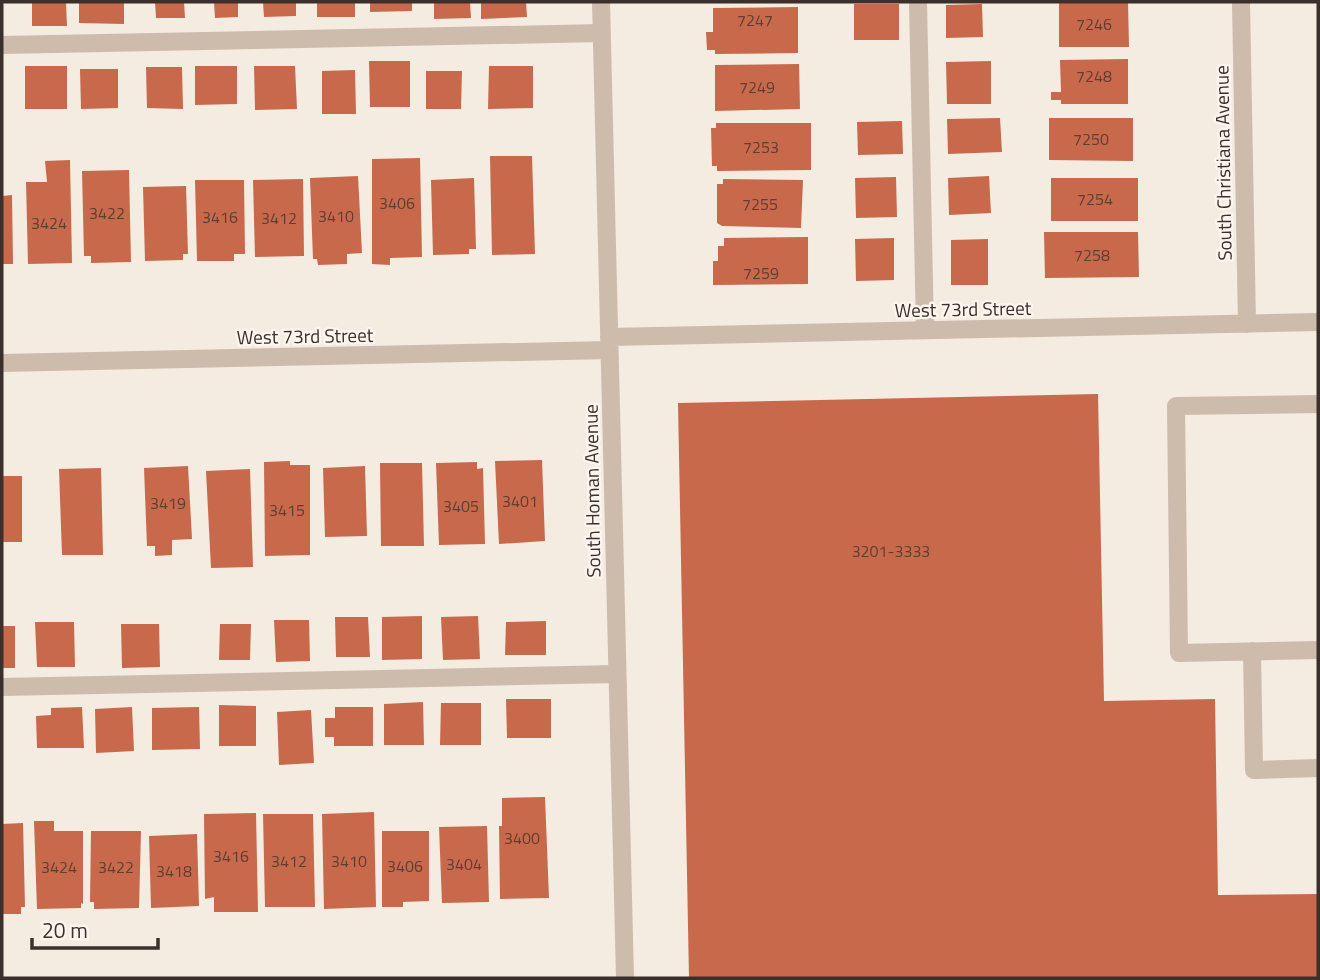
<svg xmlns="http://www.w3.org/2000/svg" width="1320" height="980" viewBox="0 0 1320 980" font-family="'Titillium Web',sans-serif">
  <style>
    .building { fill: #c8694b }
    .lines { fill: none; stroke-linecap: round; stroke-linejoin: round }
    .minor { stroke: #cdbbac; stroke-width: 18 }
    .labels { text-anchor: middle; stroke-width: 5; stroke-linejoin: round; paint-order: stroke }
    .number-label { font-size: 16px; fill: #5e3e33 }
    .street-label { font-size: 19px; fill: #3b302b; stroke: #fbf5ee }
  </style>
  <rect width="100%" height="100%" fill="#f4ebe1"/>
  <!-- building -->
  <path class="building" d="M32 2H66L67 26H32Z
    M79 2H124V24L79 23Z
    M155 2H184L185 18H156Z
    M214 2H238V17L215 18Z
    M263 2H296V16L264 17Z
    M317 2H355V17H317Z
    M370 2H412V11L370 12Z
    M434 2H470L471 18 434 19Z
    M481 2H526L527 17 481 19Z
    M1059 2H1128L1129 47H1059Z
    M854 4H899V40H854Z
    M982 4 983 37 946 38V5Z
    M798 7V53L715 54V50H707L706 32H713V8Z
    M1128 59V104H1061V100H1051V92H1061L1060 60Z
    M369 61H410V107H370Z
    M991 61V104H947L946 62Z
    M799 64 800 109 715 111V65Z
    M25 66H67V109H25Z
    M195 66H237V104L195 105Z
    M254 66H295L297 109 255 110Z
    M489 66H533V108L488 109Z
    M146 67H182L183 109 147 108Z
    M80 69H118V108L81 109Z
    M355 70 356 114H322V71Z
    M426 71H462L461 109H426Z
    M1000 118 1002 152 948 154 947 119Z
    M1049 118H1133V161L1049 160Z
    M902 121 903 154 858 155 857 122Z
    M716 123H811V170L717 171V166H712L711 128H716Z
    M490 156H532L535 254 492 255Z
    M420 158 422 257 390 258V265L372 264V159Z
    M70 160 72 263 28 264 26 182H47L45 161Z
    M129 170 131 262 91 263V256H84L82 171Z
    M358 176 362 253 347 254V264L318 265 317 259H313L310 178Z
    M989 176 991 213 949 215 948 178Z
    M896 177 897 217 856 218 855 178Z
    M474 178 476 249H469V254L433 255 431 180Z
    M1051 178H1138V221H1051Z
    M303 179 304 256 255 257 253 180Z
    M723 179 803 180 801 228 722 226 717 223V184H723Z
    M195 180H244L245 254H234V261H197Z
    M186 186 188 254H183V260L145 261 143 187Z
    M12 195 13 264H2V196Z
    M1044 232H1138L1139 277 1045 278Z
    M808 237V284L713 285V261H718V246H724V238Z
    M894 238V280L856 281 855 239Z
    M988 239V285H951V240Z
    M1098 394 1104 701 1215 699 1218 895 1318 894V978H689L678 403Z
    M542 460 545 541 499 544 495 461Z
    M290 461V465H310V555L265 556 264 462Z
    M477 462V469L483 468 485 544 439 545 436 463Z
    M380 463H422L424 546H381Z
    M188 466 192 539 172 540V555L155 556V546H147L144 468Z
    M365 466 367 536 325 537 323 468Z
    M101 468 103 555H62L59 469Z
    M250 469 253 567 211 568 206 471Z
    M2 476H22V542H2Z
    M422 616V659L382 660V617Z
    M478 616 480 659 443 660 441 617Z
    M335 617H368L370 657H336Z
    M274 620H309L310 661 276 662Z
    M546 621V655H505L506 622Z
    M35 622H74L75 667H37Z
    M121 624H159L160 667 122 668Z
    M220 624H251L250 660H219Z
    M2 626H15V668H2Z
    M506 699H551V738H507Z
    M423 702 424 745H384V704Z
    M441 703H481V745H440Z
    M219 705 256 706V746H219Z
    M82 707 84 748H37L36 716 51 715V708Z
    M132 707 134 751 96 753 95 709Z
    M199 707 200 749 152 750V708Z
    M335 707H373V746H334V737H325V718H335Z
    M311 710 314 763 279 765 277 712Z
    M545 797 549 898 500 899 499 826H502V798Z
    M374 812 376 907 324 909 322 814Z
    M256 813 258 912H214V897L205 899 204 814Z
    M263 814H313L315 907H265Z
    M34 821H54V831H83V904L81 903V908L37 909Z
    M23 823 25 907H21V914H2V824Z
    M487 826 489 902 442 903 439 827Z
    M91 831H141L139 908 94 909V902H90Z
    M382 831H429V901L403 902V907H382Z
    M197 834 199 906 151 908 149 836Z"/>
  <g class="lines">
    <!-- minor -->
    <path class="minor" d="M601 2 625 978
      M918 2 925 330
      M1241 2 1247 324
      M2 45 602 33
      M609 337 1318 322
      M2 363 609 350
      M1318 404 1176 406 1179 653 1318 650
      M1252 651 1254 770 1318 768
      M2 687 617 674"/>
  </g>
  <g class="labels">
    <!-- number labels -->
    <g class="number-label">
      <text x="755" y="26">7247</text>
      <text x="1094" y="30">7246</text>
      <text x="1094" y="82">7248</text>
      <text x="757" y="93">7249</text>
      <text x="1091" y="145">7250</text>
      <text x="761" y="153">7253</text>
      <text x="1095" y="205">7254</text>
      <text x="397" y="209">3406</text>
      <text x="760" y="210">7255</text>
      <text x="107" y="219">3422</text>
      <text x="336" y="222">3410</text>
      <text x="220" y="223">3416</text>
      <text x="279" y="224">3412</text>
      <text x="49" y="229">3424</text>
      <text x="1092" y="261">7258</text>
      <text x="761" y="279">7259</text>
      <text x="520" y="507">3401</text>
      <text x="168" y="509">3419</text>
      <text x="461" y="512">3405</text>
      <text x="287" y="516">3415</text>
      <text x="891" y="557">3201-3333</text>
      <text x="522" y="844">3400</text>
      <text x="231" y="862">3416</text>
      <text x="289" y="867">3412</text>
      <text x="349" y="867">3410</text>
      <text x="464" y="870">3404</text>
      <text x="405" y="872">3406</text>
      <text x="59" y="873">3424</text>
      <text x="116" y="873">3422</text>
      <text x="174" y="877">3418</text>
    </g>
    <!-- street labels -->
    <g class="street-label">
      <text transform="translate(1223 163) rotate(-91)" y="7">South Christiana Avenue</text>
      <text transform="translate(963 309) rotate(-1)" y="7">West 73rd Street</text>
      <text transform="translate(305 336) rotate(-1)" y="7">West 73rd Street</text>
      <text transform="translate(592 491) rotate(-91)" y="7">South Homan Avenue</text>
    </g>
  </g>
  <!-- border -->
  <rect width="1320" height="980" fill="none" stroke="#3b302b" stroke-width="7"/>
  <!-- scale -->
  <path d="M32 938v10h126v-10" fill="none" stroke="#3b302b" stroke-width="3.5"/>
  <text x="42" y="938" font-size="21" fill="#3b302b" stroke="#fbf5ee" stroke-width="5" paint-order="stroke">20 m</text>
</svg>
